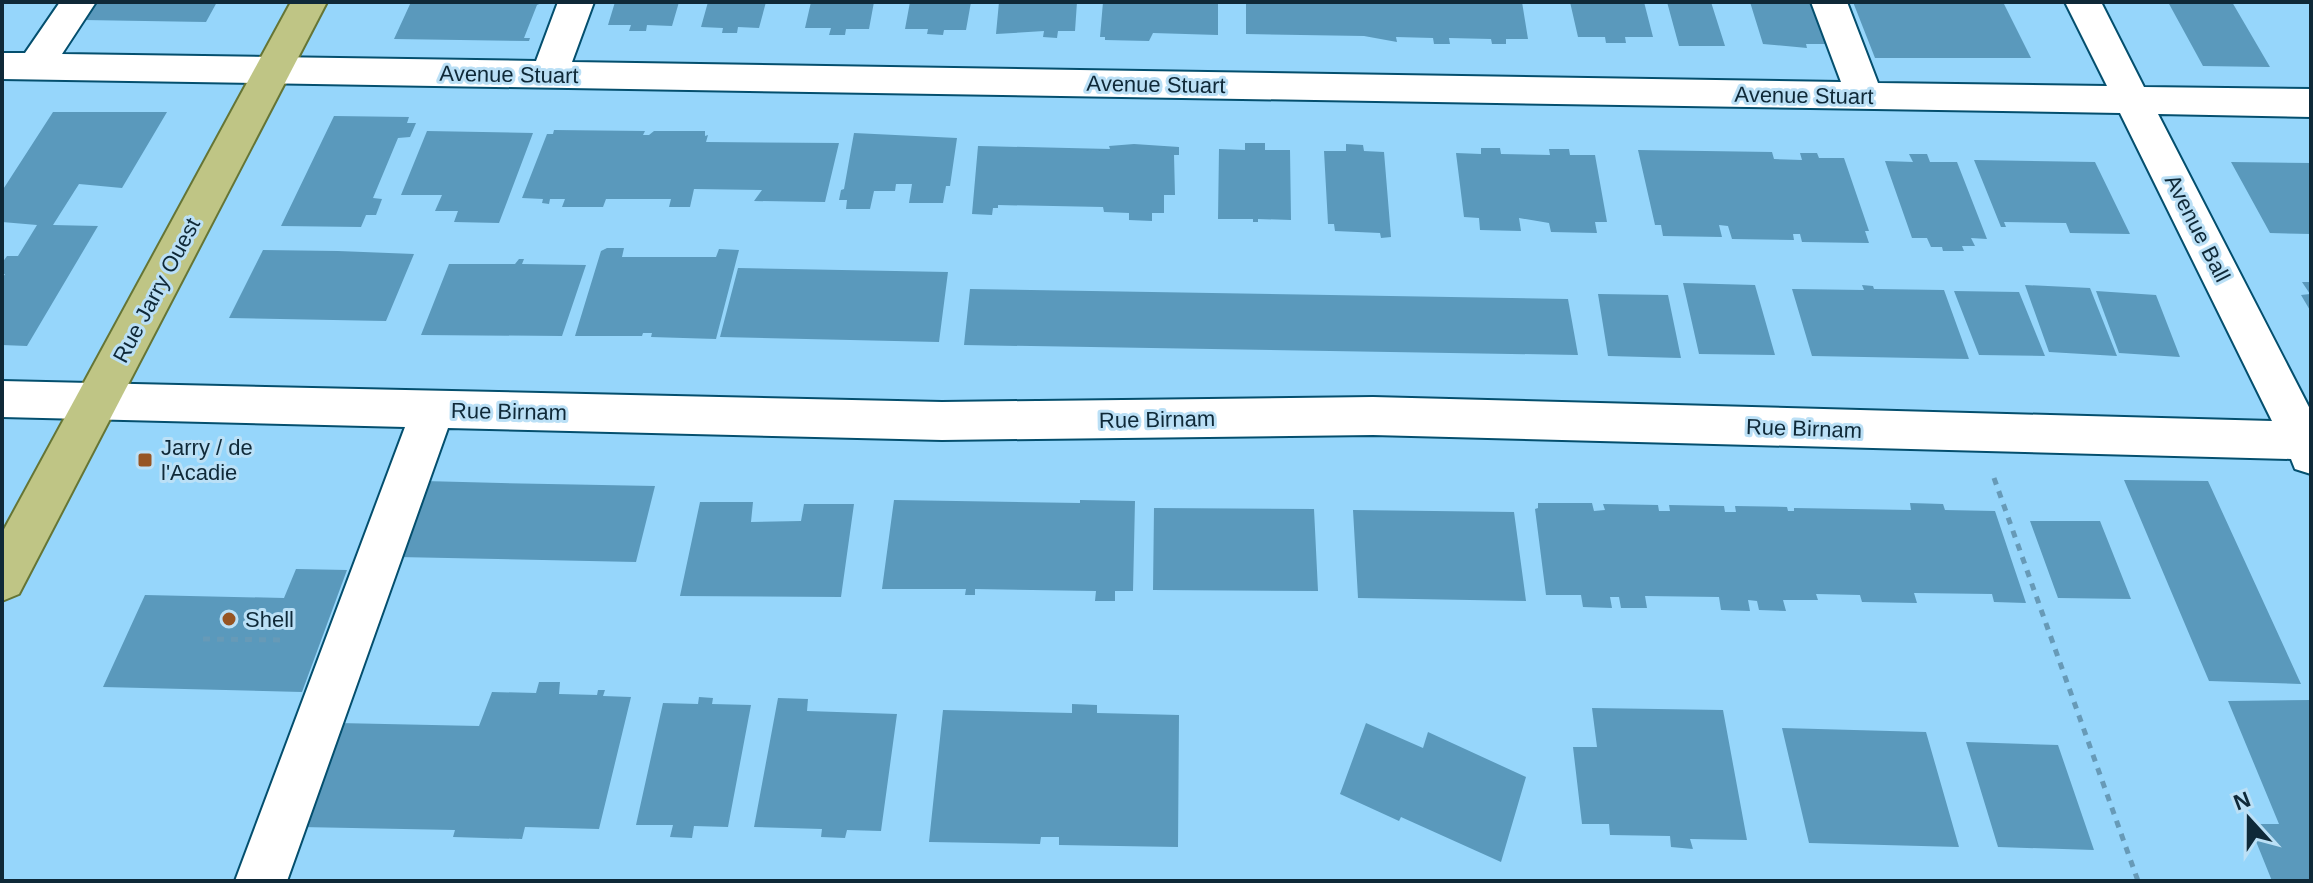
<svg xmlns="http://www.w3.org/2000/svg" width="2313" height="883" viewBox="0 0 2313 883" font-family="Arial,sans-serif">
  <style>
    .building { fill: #5a99bc }
    .lines { fill: none; stroke-linecap: round; stroke-linejoin: round }
    .minor-casing { stroke: #044f6e; stroke-width: 4 }
    .major-casing { stroke: #657535; stroke-width: 4 }
    .path { stroke: #679ab7; stroke-width: 5; stroke-dasharray: 7 7; stroke-linecap: butt }
    .minor { fill: #fff; fill-rule: evenodd }
    .major { fill: #bfc585; fill-rule: evenodd }
    .poi-dot { fill: #975523; stroke: #bbe0f6; stroke-width: 3 }
    .labels { text-anchor: middle; stroke-width: 6; stroke-linejoin: round; paint-order: stroke }
    .street-label { font-size: 22px; fill: #0f2938; stroke: #bbe0f6 }
    .poi-label { font-size: 22px; fill: #0f2938; stroke: #bbe0f6; text-anchor: start }
  </style>
  <rect width="100%" height="100%" fill="#96d6fb"/>
  <!-- building -->
  <path class="building" d="M96 2H217L206 22 84 20Z
    M544 2 537 5 524 38H530L529 41 394 39 411 2Z
    M615 2H679L672 26 647 25 646 31H629L631 25H608Z
    M708 2H766L759 28 738 27 737 33H722L723 28 701 27Z
    M811 2H874L869 29H846L845 35H829L831 28H805Z
    M910 2H971L966 30H944L943 35 927 34 928 29H905Z
    M999 2H1077L1075 31H1058L1057 38 1043 37 1044 31 996 34Z
    M1103 2H1218V35L1153 33 1149 41 1105 40V37H1100Z
    M1246 2H1522L1528 39H1506V44H1492L1491 39 1449 38 1450 44H1434L1433 38 1396 37 1397 42 1364 36 1246 34Z
    M1570 2H1644L1653 37H1625L1626 43H1606L1605 37H1578Z
    M1667 2H1711L1725 46H1679Z
    M1750 2H1818L1833 44H1806L1807 48 1763 44Z
    M1853 2H2003L2031 58H1875Z
    M2168 2H2232L2270 67 2203 66Z
    M53 112H167L122 188 79 184 53 225 98 226 27 346 2 345V279L5 274H2V263L7 256H18L37 225 2 222V191Z
    M334 116 409 117 407 123H416L410 137 398 138 373 198 382 199 376 215H366L361 227 281 226Z
    M554 130 645 131 643 135H649L654 131H705V136L708 135 706 142 839 143 825 202 754 201 762 190 694 189 690 207H669L671 199H606L603 207H562L565 199H550L549 204 542 203 543 199 522 198 547 134H553Z
    M427 131 533 133 499 223 454 222 458 211H435L442 195H401Z
    M854 133 957 138 950 186H946L943 203H909L912 184H896L895 191H874L870 209H846L847 200H839L841 190 844 189Z
    M1245 143H1265V150H1290L1291 220 1258 219V222H1253V219H1218L1219 149 1245 150Z
    M1134 144 1179 147V155H1174L1175 195H1164V213H1152V221L1129 220V213L1104 212 1103 207 998 205V208H993L992 215 972 214 978 146 1110 149 1109 146Z
    M1346 144 1363 145 1364 151 1384 152 1391 237 1381 238 1380 233 1335 231 1334 224H1328L1324 151H1346Z
    M1481 148H1500L1501 154 1550 155 1549 149H1569L1570 155H1595L1607 222H1595L1597 233 1551 232 1549 223 1519 218 1521 231 1480 230 1479 218 1464 217 1456 153 1481 154Z
    M1638 150 1772 152 1774 159 1802 160 1800 153H1817L1819 158H1844L1869 231H1865L1869 243 1802 242 1800 234H1793L1794 240 1732 239 1728 226 1719 225 1722 237 1663 236 1661 225H1655Z
    M1909 154H1927L1930 162H1957L1987 239 1971 238 1975 246H1962L1964 251H1943L1942 247H1931L1927 238H1912L1885 161 1913 162Z
    M1974 160 2095 162 2130 234 2070 233 2066 223 2004 222 2006 227H2001Z
    M2231 162 2311 163V234L2270 233Z
    M607 248H624L622 257H716L719 249 739 250 716 339 651 337 652 333H643L642 336H575L601 251Z
    M263 250 338 251 414 254 386 321 229 318Z
    M519 259H524L522 264 586 265 562 336 421 335 449 264H515Z
    M738 268 948 272 939 342 720 337Z
    M2302 282H2311V312L2301 295 2310 294Z
    M1683 283 1755 285 1775 355 1699 354Z
    M1862 285 1873 286 1874 289 1944 290 1969 359 1812 356 1792 289 1864 290Z
    M2025 285 2090 288 2117 356 2049 352Z
    M970 289 1568 299 1578 355 964 345Z
    M1954 291 2019 292 2045 356 1979 355Z
    M2096 291 2156 295 2180 357 2119 353Z
    M1598 294 1668 295 1681 358 1608 356Z
    M2124 480 2208 481 2301 684 2209 681Z
    M424 481 501 483 655 486 636 562 398 557Z
    M894 500 1080 503V500L1135 501 1133 591H1115V601H1095L1096 591 975 589V595H965L966 589H882Z
    M700 502H753L751 522 801 521 804 504H854L841 597 680 596Z
    M1538 503H1592L1594 511 1605 510 1603 504 1658 505 1659 511H1670L1669 505 1724 506 1725 512H1736L1735 506 1787 507 1788 511H1794V508L1911 510 1910 503 1943 504 1945 510 1995 511 2026 603 1994 602 1992 594 1914 593 1917 603 1862 602 1860 595 1816 594 1818 600H1783L1786 611 1759 610 1757 601 1748 600 1750 611 1721 610 1719 597 1645 596 1647 608H1621L1619 597H1610L1612 608 1583 607 1581 595H1546L1535 509 1538 508Z
    M1154 508 1314 509 1318 591 1153 590Z
    M1353 510 1514 512 1526 601 1358 598Z
    M2030 521H2100L2131 599 2058 598Z
    M296 569 347 570 302 692 103 687 145 595 284 598Z
    M539 682H560L559 694 597 695 598 690H605L603 696 631 697 599 829 525 827 522 839 453 837 455 830 301 827 338 723 479 726 492 692 536 693Z
    M699 697 713 698 712 704 751 705 728 827 694 826 692 838 670 837 673 825H636L663 703 698 704Z
    M778 698 808 699 807 711 897 714 881 831 847 830 845 838 821 837 822 829 754 827Z
    M2311 700V881H2272L2249 824H2279L2228 701Z
    M1072 704 1097 705V713L1179 715 1178 847 1059 845V837H1041L1040 844 929 842 943 710 1072 713Z
    M1592 708 1723 710 1747 840 1690 839 1693 849 1671 847 1670 836 1610 835 1609 824H1582L1573 747H1597Z
    M1366 723 1423 748 1428 732 1526 777 1501 862 1401 817 1399 821 1340 794Z
    M1782 728 1926 732 1959 847 1809 843Z
    M1966 742 2058 745 2094 850 1998 847Z"/>
  <g class="lines">
    <defs>
      <path id="minor" d="M60 2H96L62 54 536 61 558 2H594L572 62 1841 82 1811 2H1847L1878 83 2107 86 2065 2H2101L2144 87 2311 89V117L2158 114 2311 411V474L2295 469 2291 459 1373 435 942 440 448 428 287 881H235L405 427 2 417V381L942 402 1373 397 2272 421 2120 113 2 79V53H25Z"/>
      <path id="major" d="M291 2H327L19 594 2 601V533Z"/>
    </defs>
    <!-- minor casing -->
    <use href="#minor" class="minor-casing"/>
    <!-- major casing -->
    <use href="#major" class="major-casing"/>
    <!-- path -->
    <path class="path" d="M1994 478 2138 881
      M203 639 286 640"/>
    <!-- minor -->
    <use href="#minor" class="minor"/>
    <!-- major -->
    <use href="#major" class="major"/>
  </g>
  <!-- markers -->
  <g class="poi-dot">
    <rect x="137" y="452" width="16" height="16" rx="4"/>
    <circle cx="229" cy="619" r="8"/>
  </g>
  <g class="labels">
    <!-- street labels -->
    <g class="street-label">
      <text transform="translate(509 74) rotate(1)" y="8">Avenue Stuart</text>
      <text transform="translate(1156 84) rotate(1)" y="8">Avenue Stuart</text>
      <text transform="translate(1804 95) rotate(1)" y="8">Avenue Stuart</text>
      <text transform="translate(2198 228) rotate(63)" y="8">Avenue Ball</text>
      <text transform="translate(156 290) rotate(-62)" y="8">Rue Jarry Ouest</text>
      <text transform="translate(509 411) rotate(1)" y="8">Rue Birnam</text>
      <text transform="translate(1157 419) rotate(-1)" y="8">Rue Birnam</text>
      <text transform="translate(1804 428) rotate(2)" y="8">Rue Birnam</text>
    </g>
    <!-- poi labels -->
    <g class="poi-label">
      <text x="161" y="455">Jarry / de<tspan x="161" dy="25">l'Acadie</tspan></text>
      <text x="245" y="627">Shell</text>
    </g>
  </g>
  <!-- border -->
  <rect width="2313" height="883" fill="none" stroke="#0f2938" stroke-width="8"/>
  <!-- north arrow -->
  <g transform="translate(2249 819) rotate(339)" stroke="#bbe0f6" stroke-width="6" paint-order="stroke">
  <path d="M0-6L14 30L0 20L-14 30Z" fill="#0f2938"/>
  <text y="-12" font-size="22" font-weight="bold" text-anchor="middle" fill="#0f2938">N</text>
  </g>
</svg>
